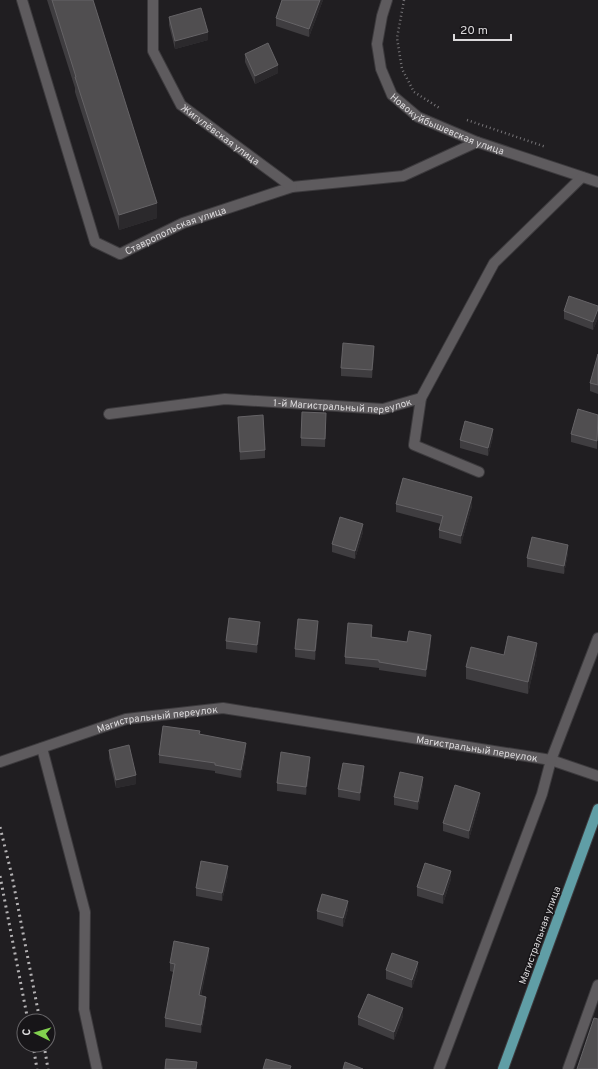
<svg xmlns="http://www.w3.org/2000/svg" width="598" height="1069" viewBox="0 0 598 1069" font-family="Overpass,sans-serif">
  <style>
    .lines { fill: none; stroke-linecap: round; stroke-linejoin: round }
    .minor-casing { stroke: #3c3a3d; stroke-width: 12 }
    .major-casing { stroke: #3c3a3d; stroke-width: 12 }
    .path { stroke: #767477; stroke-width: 2.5; stroke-dasharray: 1 3; stroke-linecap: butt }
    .minor { stroke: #5e5b5e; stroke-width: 10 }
    .major { stroke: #609ea6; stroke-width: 10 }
    .rail { stroke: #b4b2b4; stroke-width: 3; stroke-dasharray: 2 4; stroke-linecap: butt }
    .wall { fill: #3f3d40 }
    .shaded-wall { fill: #2b292c }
    .building { fill: #504e50; stroke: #656366 }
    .labels { text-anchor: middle; stroke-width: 3; stroke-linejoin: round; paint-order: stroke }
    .street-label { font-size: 10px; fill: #dbd9db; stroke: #171518 }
  </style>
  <rect width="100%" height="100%" fill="#201e21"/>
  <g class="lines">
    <defs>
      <g id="minor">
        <path id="s1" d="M22 0 95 242 120 254 183 223 292 187 403 176 477 142"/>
        <path id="s2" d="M153 0V51L181 105 292 187"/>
        <path id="s3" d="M387 0 382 16 377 44 381 69 392 95 418 117 477 142 598 182"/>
        <path d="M421 398 414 445 479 472"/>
        <path id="s4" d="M109 414 225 399 383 409 421 398 494 263 582 177"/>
        <path d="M42 748 85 912 84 1009 97 1069"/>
        <path id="s5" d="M0 762 126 719 223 708 551 760 598 776"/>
        <path d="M439 1069 542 794 551 760 598 638"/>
        <path d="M568 1069 598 985"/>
      </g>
      <path id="major" d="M503 1069 598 809"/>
    </defs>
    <!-- minor casing -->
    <use href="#minor" class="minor-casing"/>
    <!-- major casing -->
    <use href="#major" class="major-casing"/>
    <!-- path -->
    <path class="path" d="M404 0 397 38 402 69 414 92 441 109
      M467 120 546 147"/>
    <!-- minor -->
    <use href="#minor" class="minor"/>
    <!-- major -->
    <use href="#major" class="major"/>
    <!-- rail -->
    <path class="rail" d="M0 827 12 876 40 1021
      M0 876 28 1021
      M33 1045 37 1069
      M44 1045 48 1069"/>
  </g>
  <!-- wall -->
  <path class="wall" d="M47 0H93L157 218 119 230 75 92V88Z
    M282 0H323L309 37 276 26V18Z
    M169 17 208 40 175 49 169 25Z
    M245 54 278 73 255 84 245 62Z
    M598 306V318L593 330 564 319V311Z
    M374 354 372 378 341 376V368Z
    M598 354V394L590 391V383Z
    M598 415 597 449 571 442V434Z
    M238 417 265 450V458L240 460Z
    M326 422 325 447 301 446V438Z
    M493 437 488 456 460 448V440Z
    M396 504 472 506 461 544 439 538V530L441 524 396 512Z
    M363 532 355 559 332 552V544Z
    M568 553 564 574 527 567V558Z
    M318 629 315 660 295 657V649Z
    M260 630 257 653 226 649V641Z
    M372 633V637L407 642H431L426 677 379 670V668L345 664V657Z
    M537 654 528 694 466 679V667L504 655Z
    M200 734 246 751 241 778 215 773V771L159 763V755Z
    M109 750 136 784 116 788 109 758Z
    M310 765 306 795 277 791V783Z
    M364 774 360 801 338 797V789Z
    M423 785 418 810 394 805V797Z
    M480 801 469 839 443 831V823Z
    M228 875 222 901 196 896V888Z
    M451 879 443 904 417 896V887Z
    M348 909 343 927 317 919V911Z
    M209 956 201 996 206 1005 201 1033 165 1027V1018L173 972 170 971V963Z
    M386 970H418L412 988 386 979Z
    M403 1016 394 1040 358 1025V1017Z"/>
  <!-- shaded-wall -->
  <path class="shaded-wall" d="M320 0H323L309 37V29Z
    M208 32V40L175 49V41Z
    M278 65V73L255 84V76Z
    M157 203V218L119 230V215Z
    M598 309V318L593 330V322Z
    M374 346V354L372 378V370Z
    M493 429V437L488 456V448Z
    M472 497V506L461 544V536Z
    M363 524V532L355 559V551Z
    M568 545V553L564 574V566Z
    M318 621V629L315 660V651Z
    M260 622V630L257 653V645Z
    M431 635V642L426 677V670Z
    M537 643V654L528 694V682Z
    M246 743V751L241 778V770Z
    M310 757V765L306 795V787Z
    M364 766V774L360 801V793Z
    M136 775V784L116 788V780Z
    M423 777V785L418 810V802Z
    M480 793V801L469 839V831Z
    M228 866V875L222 901V893Z
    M451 871V879L443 904V895Z
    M348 901V909L343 927V918Z
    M209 948V956L199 1004V995Z
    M418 962V970L412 988V980Z
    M206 997V1005L201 1033V1025Z
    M403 1008V1016L394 1040V1032Z"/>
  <!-- building -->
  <path class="building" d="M52 0H93L157 203 119 215 75 77H76Z
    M282 0H320L309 29 276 18Z
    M201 8 208 32 175 41 169 17Z
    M268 43 278 65 255 76 245 54Z
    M569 296 598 306V309L593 322 564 311Z
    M343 343 374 346 372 370 341 368Z
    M598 354V385L590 383Z
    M578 409 598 415 597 441 571 434Z
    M302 412 326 413 325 439 301 438Z
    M263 415 265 450 240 452 238 417Z
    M465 421 493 429 488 448 460 440Z
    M403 478 472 497 461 536 439 530 443 516 396 504Z
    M340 517 363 524 355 551 332 544Z
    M532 537 568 545 564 566 527 558Z
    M229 618 260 622 257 645 226 641Z
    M298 619 318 621 315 651 295 649Z
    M348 623 372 625 371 637 407 642 409 631 431 635 426 670 379 662V660L345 657Z
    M508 636 537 643 528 682 466 667 471 647 504 655Z
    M163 726 200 731 199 734 246 743 241 770 215 765V763L159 755Z
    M129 745 136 775 116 780 109 750Z
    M281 752 310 757 306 787 277 783Z
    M343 763 364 766 360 793 338 789Z
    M400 772 423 777 418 802 394 797Z
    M455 785 480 793 469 831 443 823Z
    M201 861 228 866 222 893 196 888Z
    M425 863 451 871 443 895 417 887Z
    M322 894 348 901 343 918 317 911Z
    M174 941 209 948 199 995 206 997 201 1025 165 1018 175 964 170 963Z
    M392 953 418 962 412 980 386 970Z
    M368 994 403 1008 394 1032 358 1017Z
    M594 1018 598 1019V1069H577Z
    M166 1059 197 1062 196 1069H165Z
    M266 1059 291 1066 290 1069H263Z
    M345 1062 363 1069H343Z"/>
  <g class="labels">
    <!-- street labels -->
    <g class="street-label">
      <text dy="4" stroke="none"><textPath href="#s3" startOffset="162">Новокуйбышевская улица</textPath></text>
      <text dy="4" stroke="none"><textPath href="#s2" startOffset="161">Жигулёвская улица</textPath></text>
      <text dy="4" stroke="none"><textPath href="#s1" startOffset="341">Ставропольская улица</textPath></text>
      <text dy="4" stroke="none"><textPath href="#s4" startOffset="235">1-й Магистральный переулок</textPath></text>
      <text dy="4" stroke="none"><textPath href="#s5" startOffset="164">Магистральный переулок</textPath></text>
      <text dy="4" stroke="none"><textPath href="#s5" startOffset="488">Магистральный переулок</textPath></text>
      <text transform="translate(539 935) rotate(-70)" y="4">Магистральная улица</text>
    </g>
  </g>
  <!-- north arrow -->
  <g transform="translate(36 1033) rotate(275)"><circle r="19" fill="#171518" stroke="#656366"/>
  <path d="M0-3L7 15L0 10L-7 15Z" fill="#82d04f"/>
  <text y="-6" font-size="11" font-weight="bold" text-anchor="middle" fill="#dbd9db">С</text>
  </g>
  <!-- scale -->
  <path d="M454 34v6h57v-6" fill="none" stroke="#dbd9db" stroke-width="2"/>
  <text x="460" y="34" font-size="12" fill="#dbd9db" stroke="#171518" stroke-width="3" paint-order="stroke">20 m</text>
</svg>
